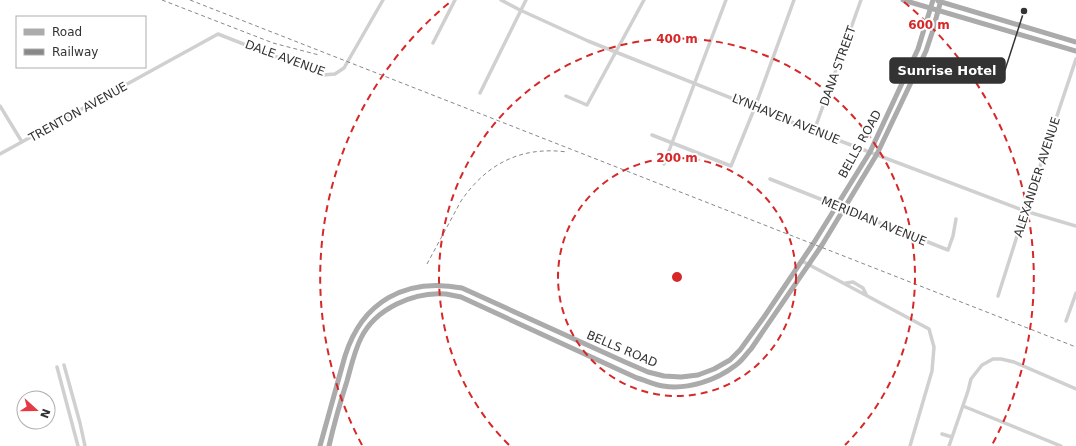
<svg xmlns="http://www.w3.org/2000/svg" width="1076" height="446" viewBox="0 0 1076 446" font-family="'DejaVu Sans',sans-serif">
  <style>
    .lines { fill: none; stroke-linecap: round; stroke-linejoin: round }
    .street { stroke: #d0d0d0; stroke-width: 3.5 }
    .primary { stroke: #ababab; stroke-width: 5 }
    .rail { stroke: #888; stroke-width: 1; stroke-dasharray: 4 3; stroke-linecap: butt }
    .ring { fill: none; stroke: #d62828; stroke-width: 2; stroke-dasharray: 7 5 }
    .labels { text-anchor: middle; stroke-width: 4; stroke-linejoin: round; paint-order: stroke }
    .street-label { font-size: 12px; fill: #333; stroke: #fff }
    .centre { fill: #d62828; stroke: #fff; stroke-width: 2 }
    .ring-label { font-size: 12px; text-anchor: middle; font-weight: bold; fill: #d62828; stroke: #fff; stroke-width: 4; stroke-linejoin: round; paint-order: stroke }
    .leader { fill: none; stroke: #333; stroke-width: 1.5 }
    .callout-dot { fill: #333; stroke: #fff; stroke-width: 1.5 }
    .callout { fill: #333; stroke: #333; stroke-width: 1.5 }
    .callout-label { font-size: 13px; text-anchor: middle; font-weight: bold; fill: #fff }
  </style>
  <rect width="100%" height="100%" fill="#fff"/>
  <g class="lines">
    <!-- street -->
    <path class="street" d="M501 0 520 10 588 41 814 131 1025 211 1076 226
      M433 43 455 0
      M480 93 526 0
      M566 96 587 105 644 0
      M0 106 22 142
      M814 131 861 0
      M652 135 731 166 755 107 794 0
      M0 154 218 34 323 75 335 74 344 68 383 0
      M664 164 726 0
      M770 179 948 250 953 236 956 219
      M802 261 929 329 934 347 932 371 910 446
      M846 283 853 282 863 288 866 294
      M998 296 1025 211 1076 59
      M1066 321 1076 293
      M64 365 80 423 85 446
      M57 367 78 446
      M963 406 1061 446
      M942 434 952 437
      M949 446 968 391 971 379 982 365 993 359H1001L1014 362 1076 389"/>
    <!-- primary -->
    <path class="primary" d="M903 0 1076 51
      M938 1 1076 42
      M320 446 345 356C362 302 405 277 462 288L625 362 648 372 664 376 681 377 698 375 714 369 730 360 740 350 764 317 813 244 870 152 918 49 933 0
      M329 446C334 424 340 403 347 381 351 367 354 352 361 338 375 309 414 291 446 294 451 295 456 296 461 297L637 378C645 380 654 385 663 386 688 390 717 380 736 365 742 361 746 354 751 349L822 245 877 154 926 51 932 33 941 0"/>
    <!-- rail -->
    <path class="rail" d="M162 0 273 43 319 55
      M190 0 1076 347
      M427 264 461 201C487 163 522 146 567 152"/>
  </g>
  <!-- distance rings -->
  <g class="ring">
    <circle cx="677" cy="277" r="119"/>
    <path d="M509 445A238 238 0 1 1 845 445"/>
    <path d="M362 445A357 357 0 0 1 450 2M904 2A357 357 0 0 1 992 445"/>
  </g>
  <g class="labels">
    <!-- street labels -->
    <g class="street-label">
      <text transform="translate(285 58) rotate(20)" y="4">DALE AVENUE</text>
      <text transform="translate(838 66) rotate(-70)" y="4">DANA STREET</text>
      <text transform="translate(78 112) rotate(-29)" y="4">TRENTON AVENUE</text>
      <text transform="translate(786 119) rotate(22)" y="4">LYNHAVEN AVENUE</text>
      <text transform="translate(860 144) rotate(-61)" y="4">BELLS ROAD</text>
      <text transform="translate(1037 177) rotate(-72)" y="4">ALEXANDER AVENUE</text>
      <text transform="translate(874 221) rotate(22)" y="4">MERIDIAN AVENUE</text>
      <text transform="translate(622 349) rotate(23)" y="4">BELLS ROAD</text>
    </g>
  </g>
  <circle cx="677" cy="277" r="6" class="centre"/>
  <g class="ring-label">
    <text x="929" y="29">600 m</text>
    <text x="677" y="43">400 m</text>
    <text x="677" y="162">200 m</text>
  </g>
  <!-- callouts -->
  <path class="leader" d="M1024 11L1005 70"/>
  <circle class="callout-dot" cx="1024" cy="11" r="4"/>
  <rect class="callout" x="890" y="58" width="115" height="25" rx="4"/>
  <g class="callout-label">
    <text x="947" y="75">Sunrise Hotel</text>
  </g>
  <!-- legend -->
  <rect x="16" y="16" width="130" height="52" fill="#ffffff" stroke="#adadad"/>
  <rect x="24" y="29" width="20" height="6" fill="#ababab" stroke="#adadad"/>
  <text x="52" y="36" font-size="12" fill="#333333">Road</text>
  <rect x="24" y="49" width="20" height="6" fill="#888888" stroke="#adadad"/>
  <text x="52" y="56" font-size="12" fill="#333333">Railway</text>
  <!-- north arrow -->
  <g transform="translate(36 410) rotate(111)"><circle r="19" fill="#ffffff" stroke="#adadad"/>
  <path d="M0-3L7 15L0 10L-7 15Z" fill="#e63946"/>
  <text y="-6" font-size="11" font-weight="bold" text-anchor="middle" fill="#333333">N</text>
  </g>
</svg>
